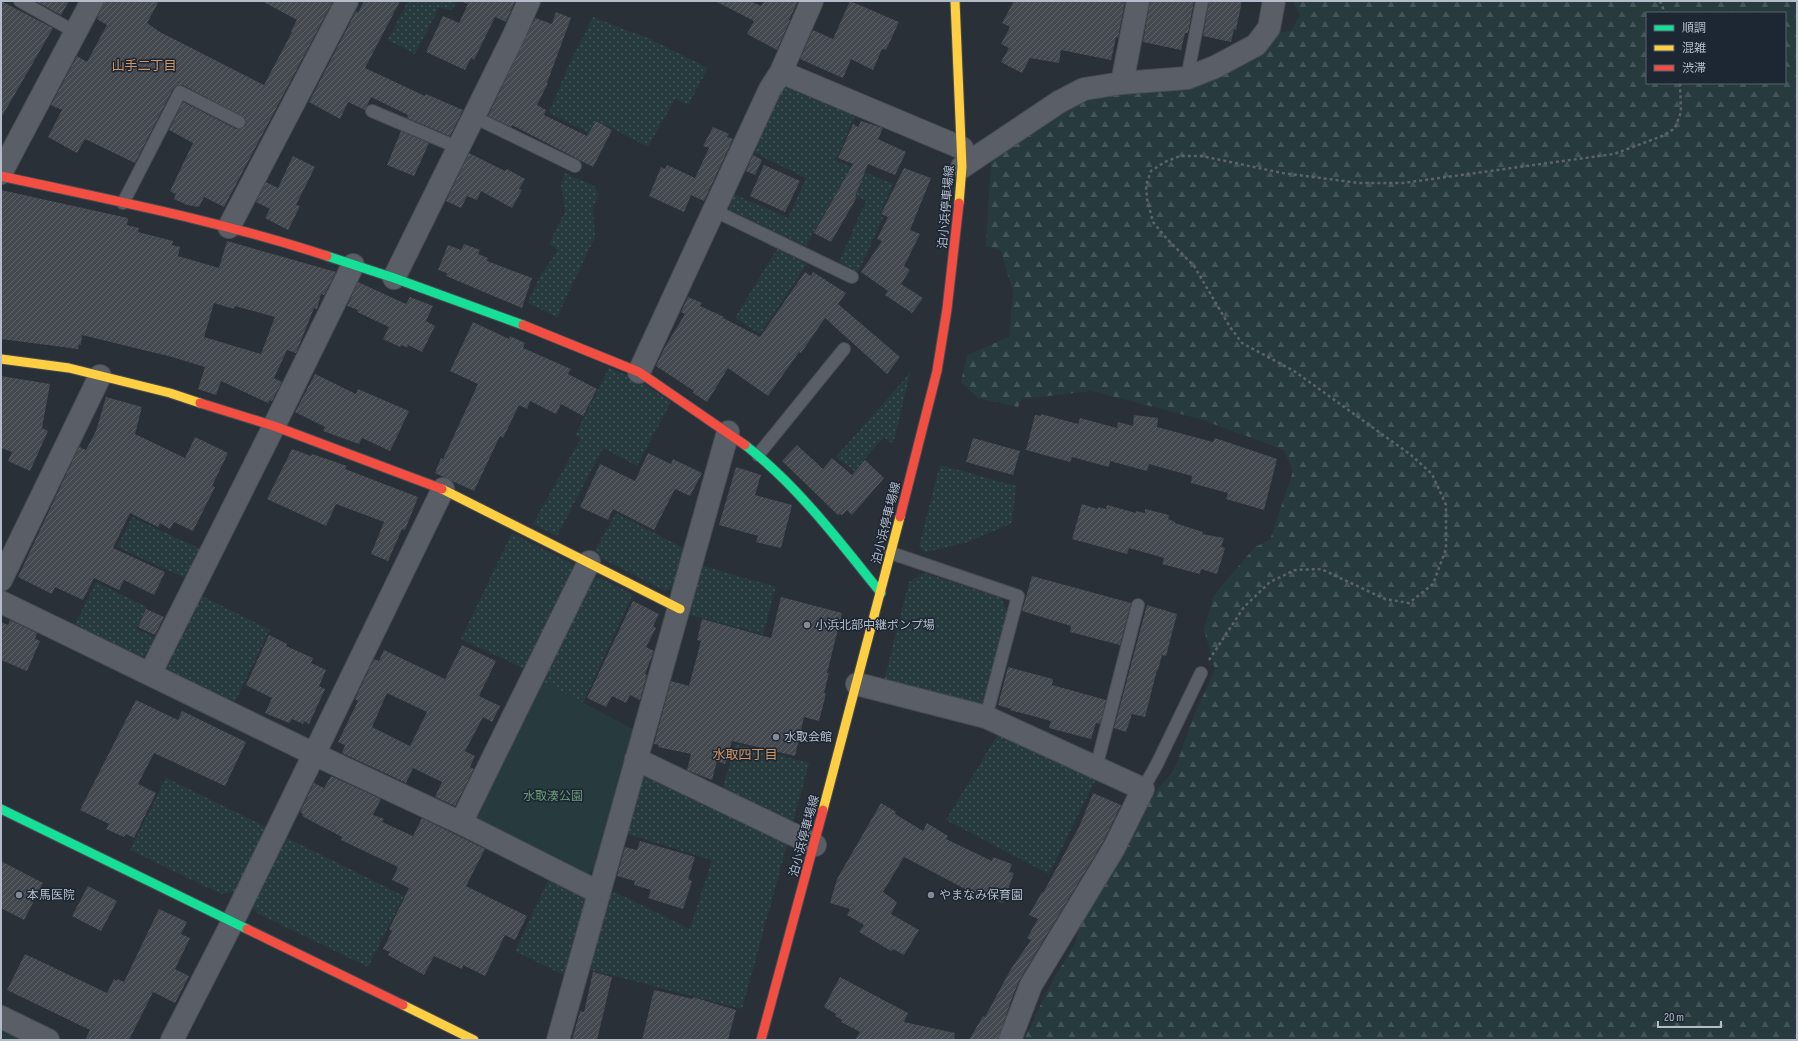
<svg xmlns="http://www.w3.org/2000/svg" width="1798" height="1041" viewBox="0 0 1798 1041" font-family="'Sofia Sans Condensed','Noto Sans JP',sans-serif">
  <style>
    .grass { fill: url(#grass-dots) }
    .forest { fill: url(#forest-firs); fill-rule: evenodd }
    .green { fill: #273a3e }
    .building { fill: url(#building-hatch); fill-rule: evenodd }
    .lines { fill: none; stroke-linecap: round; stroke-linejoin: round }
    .lane-casing { stroke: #484c53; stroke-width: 14 }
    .street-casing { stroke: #484c53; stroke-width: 24 }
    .fast-casing { stroke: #484c53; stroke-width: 11 }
    .slow-casing { stroke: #484c53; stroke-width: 11 }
    .jam-casing { stroke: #484c53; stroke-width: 11 }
    .path { stroke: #5d636a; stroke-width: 2.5; stroke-dasharray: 3 3; stroke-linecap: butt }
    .lane { stroke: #5a5e66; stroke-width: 12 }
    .street { stroke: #5a5e66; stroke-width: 22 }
    .fast { stroke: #16e098; stroke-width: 9 }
    .slow { stroke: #ffcf43; stroke-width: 9 }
    .jam { stroke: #f24e42; stroke-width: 9 }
    .poi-dot { fill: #848b96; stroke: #1d2633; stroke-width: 1.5 }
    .labels { text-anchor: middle; stroke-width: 3; stroke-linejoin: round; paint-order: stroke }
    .street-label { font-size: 12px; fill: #b4bcc9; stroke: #1d2633 }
    .poi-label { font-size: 12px; fill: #b4bcc9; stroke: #1d2633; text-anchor: start }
    .park-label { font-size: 12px; fill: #6b9a76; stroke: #1d2633 }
    .neighbourhood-label { font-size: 13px; fill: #d59563; stroke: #1d2633 }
  </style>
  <defs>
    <pattern id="grass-dots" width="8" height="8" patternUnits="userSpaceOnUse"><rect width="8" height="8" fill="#273a3e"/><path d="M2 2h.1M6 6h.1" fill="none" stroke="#445559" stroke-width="1.8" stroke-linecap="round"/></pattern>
    <pattern id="forest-firs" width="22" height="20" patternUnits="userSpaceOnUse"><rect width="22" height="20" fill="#273a3e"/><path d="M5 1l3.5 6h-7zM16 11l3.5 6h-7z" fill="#445559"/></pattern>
    <pattern id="building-hatch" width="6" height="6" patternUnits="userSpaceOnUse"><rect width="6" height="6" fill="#444950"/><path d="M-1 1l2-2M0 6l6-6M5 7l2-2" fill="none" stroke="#5d6168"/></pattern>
  </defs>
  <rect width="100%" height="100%" fill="#2a3038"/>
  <!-- grass -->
  <path class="grass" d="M408 1H457L452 10 439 8 415 54 388 40Z
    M593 17 650 39 708 68 688 105 675 99 648 147 596 120 589 133 549 113 570 62Z
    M787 85 855 115 836 160 893 184 880 214 883 218 858 272 839 262 866 201 840 186 806 246 730 210 726 197 729 192 788 218 806 178 749 150 778 88Z
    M565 173 594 186 599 194 593 207 595 237 557 317 528 303 539 278 558 250 549 244 565 212 561 184Z
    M777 249 807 264 760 334 735 318Z
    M609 368 638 380 671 402 637 466 603 448 557 536 533 524 581 438 575 435Z
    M910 373 893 444 884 437 854 471 836 457Z
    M940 465 1016 486 1012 523 968 542 926 552 919 546Z
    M616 513 685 549 680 585 665 591 593 554Z
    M132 517 202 550 187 579 117 547Z
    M512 533 573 564 574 570 525 669 461 639Z
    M700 565 776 587 763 634 686 614Z
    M924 573 1001 598 1007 612 986 699 975 706 884 681 909 582Z
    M601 578 633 594 583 703 542 681 591 579Z
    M96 582 147 607 136 629 159 639 152 653 138 660 73 629Z
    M200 595 270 630 233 706 168 675 165 666Z
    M998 734 1096 779 1049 874 946 820Z
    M735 744 809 763 792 825 722 791Z
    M649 774 788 841 742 1009 587 969 609 889 690 929 712 860 624 833 639 780Z
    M166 778 266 827 234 892 221 894 130 850Z
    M283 836 404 896 368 967 257 913 250 902Z
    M551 874 585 894 586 900 566 976 515 951Z"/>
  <!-- forest -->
  <path class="forest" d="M1293 1H1797V1040H1024L1049 987 1076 942 1079 926 1108 881 1148 800 1171 774 1178 760 1194 715 1215 670 1204 629 1214 595 1255 547 1270 540 1293 471 1284 450 1200 419 1092 391 1022 399 1018 407 978 398 961 382 967 355 1009 337 1013 292 1001 251 986 246 991 159 1081 100 1121 91 1278 33 1291 31 1300 15ZM1647 13H1785V83H1647Z"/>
  <!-- green -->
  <path class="green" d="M542 681 635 730 595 869 581 878 474 820Z
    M1 1026 29 1040H1Z"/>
  <!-- building -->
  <path class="building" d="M1 1 53 28 1 118Z
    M35 1H69L61 15Z
    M104 1H159L147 23 160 32 264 85 292 32 291 31 297 20 262 1H333L224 207 204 197 199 207 187 205 174 199 176 194 170 191 193 143 169 130 183 102 236 129 243 128 246 125 245 118 183 85 176 86 173 89 135 163 85 139 77 153 48 137 62 110 51 105 77 56 87 62 107 25 97 19Z
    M364 1H400L365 68 425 96 426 94 463 110 450 136 407 118 408 115 371 97 365 110 348 102 340 119 309 102 356 11 358 13Z
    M460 1H515L506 22 495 17 474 60 471 58 465 70 426 52 443 16 459 23 468 4Z
    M715 1H750L761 6 764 1H798L789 20H790L777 50 747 34 754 21Z
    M850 1 899 22 886 50 882 49 873 70 851 59 843 78 800 59 813 30 833 39Z
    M1014 1H1125L1118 38 1116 37 1111 60 1061 50 1059 63 1030 58 1022 73 1001 62 1009 48 1001 44 1010 27 1002 23Z
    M1150 1H1194L1188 33H1185L1181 50 1143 42Z
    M1209 1H1242L1236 30 1234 29 1231 42 1203 36Z
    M556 12 571 18 547 83H548L537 105 546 110 544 115 587 136 596 121 612 130 593 167 512 125 511 127 488 116 535 18 552 24Z
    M861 121 883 128 878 139 906 152 895 175 868 164 855 196 857 197 831 242 814 233 853 164 838 158 853 124 858 127Z
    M713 127 729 134 727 137 733 139 704 201 691 195 684 212 649 196 661 167 665 169 667 165 695 178 709 148 703 146Z
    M401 131 429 143 414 176 387 165Z
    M469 153 505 171 507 169 525 179 519 189 522 190 512 208 481 191 477 200 467 196 461 208 446 201Z
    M753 155 762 160 755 175 746 171Z
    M293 156 315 167 296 205 300 206 288 230 265 218 270 209 256 202 266 182 278 188Z
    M764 165 800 181 785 212 750 196Z
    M904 168 931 178 910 230 920 234 904 266 910 270 901 284 923 298 912 313 885 295 888 291 861 272 882 241 877 239 888 217 881 214Z
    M1 190 128 218 127 225 139 228 138 232 173 241 172 245 180 247 178 256 219 268 227 241 336 272 324 295 321 294 317 309 314 308 296 353 287 350 274 378 282 382 272 401 270 400 268 403 221 381 216 395 198 389 205 367 172 357 82 335 81 345 79 344 78 349 1 339ZM214 303 234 309 235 306 275 317 261 354 204 337Z
    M464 244 480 250 478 254 488 258 487 261 532 278 522 308 446 276 447 273 438 270 448 245 461 250Z
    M805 272 811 276 813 272 846 293 838 304 900 357 887 374 825 318 801 353 799 352 768 396 728 368 707 402 693 393 694 391 656 366 665 347 685 314 681 312 688 297 702 303 700 306 724 317 723 318 760 337Z
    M358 282 406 304 410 297 433 306 426 321 435 326 422 352 408 345 407 348 402 345 400 347 383 339 389 327 357 312 358 310 347 306Z
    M473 322 509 339 510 336 525 343 523 348 571 369 568 374 597 389 583 416 561 404 556 414 530 401 527 409 519 405 503 438 500 436 474 491 435 473 441 458 443 459 478 384 450 371Z
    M315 374 356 394 358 389 409 411 390 451 362 438 359 444 323 431 325 427 295 412Z
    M1 376 50 384 42 428 48 431 30 471 8 461 12 452 1 448Z
    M106 397 142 407 135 434 185 458 195 437 228 453 212 486 215 487 193 531 174 522 170 529 160 523 158 527 130 513 113 548 165 572 154 595 124 580 119 590 94 578 83 600 55 587 52 594 18 577 79 447 86 450 96 431Z
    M1041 414 1078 424 1080 418 1117 428 1118 422 1133 426 1134 415 1158 418 1157 427 1213 442 1215 438 1277 459 1264 510 1226 499 1228 493 1191 483 1192 476 1149 464 1147 471 1110 461 1109 467 1072 457 1070 462 1026 450 1035 415 1041 416Z
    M973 438 1020 451 1013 475 966 462Z
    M797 445 823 469 832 458 852 475 865 460 884 478 852 515 847 510 842 515 840 514 838 515 782 461Z
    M292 449 311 456 312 454 347 466 345 469 418 497 405 530 402 529 388 561 371 554 384 522 336 504 326 526 267 499Z
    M648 453 671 464 673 459 702 473 690 496 675 489 654 530 613 509 608 520 580 507 600 464 635 481Z
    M736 467 761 475 755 495 792 505 781 548 756 542 758 536 719 525Z
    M1082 504 1098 509V507L1106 509 1107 505 1136 513V511L1145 513V509L1169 515 1168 519 1175 522V523L1203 532 1202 534 1224 538 1221 547 1225 548 1217 574 1201 569 1200 574 1162 564 1164 558 1129 548 1127 554 1072 539Z
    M1032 576 1131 603 1120 645 1070 632 1071 626 1022 611Z
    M781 597 842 613 827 673H829L824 693 826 694 819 721 804 717 795 756 732 741 725 764 717 761 712 780 687 770 691 754 658 747 659 745 654 744 671 681 689 686 701 641 697 640 702 619 771 638Z
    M633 601 659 614 653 626 656 628 646 647 654 651 645 674 647 675 640 700 630 695 626 703 612 696 606 707 587 698Z
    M1147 605 1177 614 1166 656 1162 655 1158 670H1157L1145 717 1132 714 1126 732 1114 728Z
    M146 609 164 617 155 635 138 627Z
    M10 620 37 633 35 639 40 641 27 671 1 660V622L8 625Z
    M269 635 287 644 286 646 313 658 311 663 326 670 319 686 325 689 309 724 304 721 303 724 292 719 289 723 265 713 272 698 246 685Z
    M462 645 496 661 479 696 500 706 492 722 483 717 465 751 475 756 470 767 474 769 455 806 435 797 442 782 413 768 406 783 342 753 345 745 338 742 358 701 355 699 374 659 379 661 384 650 445 679ZM387 693 427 712 410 746 372 727Z
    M1008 667 1053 679 1052 685 1106 700 1100 724 1096 723 1091 739 1049 728 1051 721 1010 710 1011 709 998 705Z
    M136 700 178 720 182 711 246 742 225 786 154 753 138 784 156 793 134 838 126 834 124 837 106 829 109 824 80 810Z
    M331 776 381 799 373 815 384 819 382 822 413 836 422 818 485 849 466 886 527 916 515 940 505 935 485 976 463 965 462 969 434 956 424 975 388 955 390 952 383 949 392 931 389 929 409 888 392 880 398 867 341 840 342 837 302 816 303 814 300 812 314 783 324 788Z
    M1093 793 1121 805 1103 842 1020 979 1012 998 998 1040H969L983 1016 985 1017 1011 969 1031 940 1027 938 1038 919 1029 915 1042 892 1043 893 1079 827Z
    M881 803 896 812 895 814 923 831 927 823 948 836 946 839 992 861 993 857 1012 864 1009 872 1014 873 1003 903 971 892 904 857 883 892 897 902 891 914 919 930 904 955 893 949 891 951 859 932 864 925 847 915 850 909 830 903 837 879Z
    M640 841 695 857 688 879 692 881 683 909 648 898 651 890 634 885 635 881 617 876 625 847 637 850Z
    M1 861 43 883 24 920 1 908Z
    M88 886 117 901 101 931 72 916Z
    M159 909 187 922 181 934 190 938 175 969 189 976 175 1003 153 992 129 1040H85L90 1030 7 990 25 954 107 993 114 979 117 981 118 979 124 982Z
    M593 972 612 977 597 1040H572L580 1011 584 1012Z
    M840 977 908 1013 904 1022 955 1033 954 1040H855L860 1032 841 1022 842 1020 835 1016 836 1014 824 1007Z
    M654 990 693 999V997L736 1010 728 1040H642Z"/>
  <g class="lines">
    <defs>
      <path id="lane" d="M20 1 75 32
        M1187 78 1202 1
        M372 111 459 148
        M474 117 575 166
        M123 203 180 92 239 122
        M713 210 852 277
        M758 455 844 349
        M891 553 1018 596 986 717
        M1096 768 1138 605
        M1143 789 1157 764 1201 673"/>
      <path id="street" d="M781 72 962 148
        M1122 83 1138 1
        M962 167 1059 102 1084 89 1122 83 1187 78 1215 67 1256 45 1269 28 1274 1
        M1 173 92 1
        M229 227 347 1
        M394 278 514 35 529 1
        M639 372 770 89 781 72 812 1
        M1 580 100 376
        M1 602 314 754 461 823 598 892
        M150 674 274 426 353 265
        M857 684 986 717 1143 789 1114 848 1031 985 1010 1040
        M636 759 815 845
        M461 823 589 562
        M1 1017 48 1040
        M172 1040 233 921 443 489
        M558 1040 728 432"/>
      <path id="fast" d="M327 256 394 278 523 325
        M745 445C798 486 839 541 881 593
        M1 809 247 929"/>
      <path id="slow" d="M955 1 962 167 959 203
        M1 359 69 368 170 393 200 403
        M442 489 680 609
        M823 810 900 517
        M403 1005 474 1040"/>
      <path id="jam" d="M1 176C110 200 221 221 327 256
        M523 325 639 372 745 445
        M200 403 274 426 442 489
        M900 517 937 371 947 309 959 203
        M247 929 403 1005
        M761 1040 823 810"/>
    </defs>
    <!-- lane casing -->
    <use href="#lane" class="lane-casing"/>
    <!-- street casing -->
    <use href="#street" class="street-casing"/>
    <!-- fast casing -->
    <use href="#fast" class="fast-casing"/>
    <!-- slow casing -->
    <use href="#slow" class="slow-casing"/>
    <!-- jam casing -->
    <use href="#jam" class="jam-casing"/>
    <!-- path -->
    <path class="path" d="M1660 1 1665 13
      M1209 660 1244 607 1270 582 1295 570 1321 569 1385 599 1409 603 1433 584 1446 549V505L1432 474 1411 455 1294 371 1242 343 1230 327 1194 266 1167 239 1153 222 1147 199 1146 185 1151 171 1165 162 1180 156H1202L1282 173 1359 183H1403L1614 154 1665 135 1675 128 1681 112 1680 83"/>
    <!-- lane -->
    <use href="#lane" class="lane"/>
    <!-- street -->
    <use href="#street" class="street"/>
    <!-- fast -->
    <use href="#fast" class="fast"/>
    <!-- slow -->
    <use href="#slow" class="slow"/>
    <!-- jam -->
    <use href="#jam" class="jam"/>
  </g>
  <!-- markers -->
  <g class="poi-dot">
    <circle cx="807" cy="625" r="4"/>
    <circle cx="776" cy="737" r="4"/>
    <circle cx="19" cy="895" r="4"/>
    <circle cx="931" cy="895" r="4"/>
  </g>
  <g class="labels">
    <!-- street labels -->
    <g class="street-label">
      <text transform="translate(946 207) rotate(-85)" y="4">泊小浜停車場線</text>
      <text transform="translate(886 523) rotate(-76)" y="4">泊小浜停車場線</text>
      <text transform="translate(804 836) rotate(-75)" y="4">泊小浜停車場線</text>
    </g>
    <!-- poi labels -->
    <g class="poi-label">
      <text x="815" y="629">小浜北部中継ポンプ場</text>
      <text x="784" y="741">水取会館</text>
      <text x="27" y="899">本馬医院</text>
      <text x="939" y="899">やまなみ保育園</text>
    </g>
    <!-- park labels -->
    <g class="park-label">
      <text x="553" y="800">水取湊公園</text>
    </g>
    <!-- neighbourhood labels -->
    <g class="neighbourhood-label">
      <text x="144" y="70">山手二丁目</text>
      <text x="745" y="759">水取四丁目</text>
    </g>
  </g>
  <!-- border -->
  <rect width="1798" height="1041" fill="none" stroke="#b4bcc9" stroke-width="4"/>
  <!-- legend -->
  <rect x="1646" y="12" width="140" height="72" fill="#1d2633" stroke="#59626f"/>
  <rect x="1654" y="25" width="20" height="6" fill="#16e098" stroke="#59626f"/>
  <text x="1682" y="32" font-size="12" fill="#b4bcc9">順調</text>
  <rect x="1654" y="45" width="20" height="6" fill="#ffcf43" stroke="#59626f"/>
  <text x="1682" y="52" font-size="12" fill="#b4bcc9">混雑</text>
  <rect x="1654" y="65" width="20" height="6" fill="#f24e42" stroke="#59626f"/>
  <text x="1682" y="72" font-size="12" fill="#b4bcc9">渋滞</text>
  <!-- scale -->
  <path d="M1658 1021v6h63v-6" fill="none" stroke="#b4bcc9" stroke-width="2"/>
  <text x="1664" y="1021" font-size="12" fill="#b4bcc9" stroke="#1d2633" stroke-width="3" paint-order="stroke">20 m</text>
</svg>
